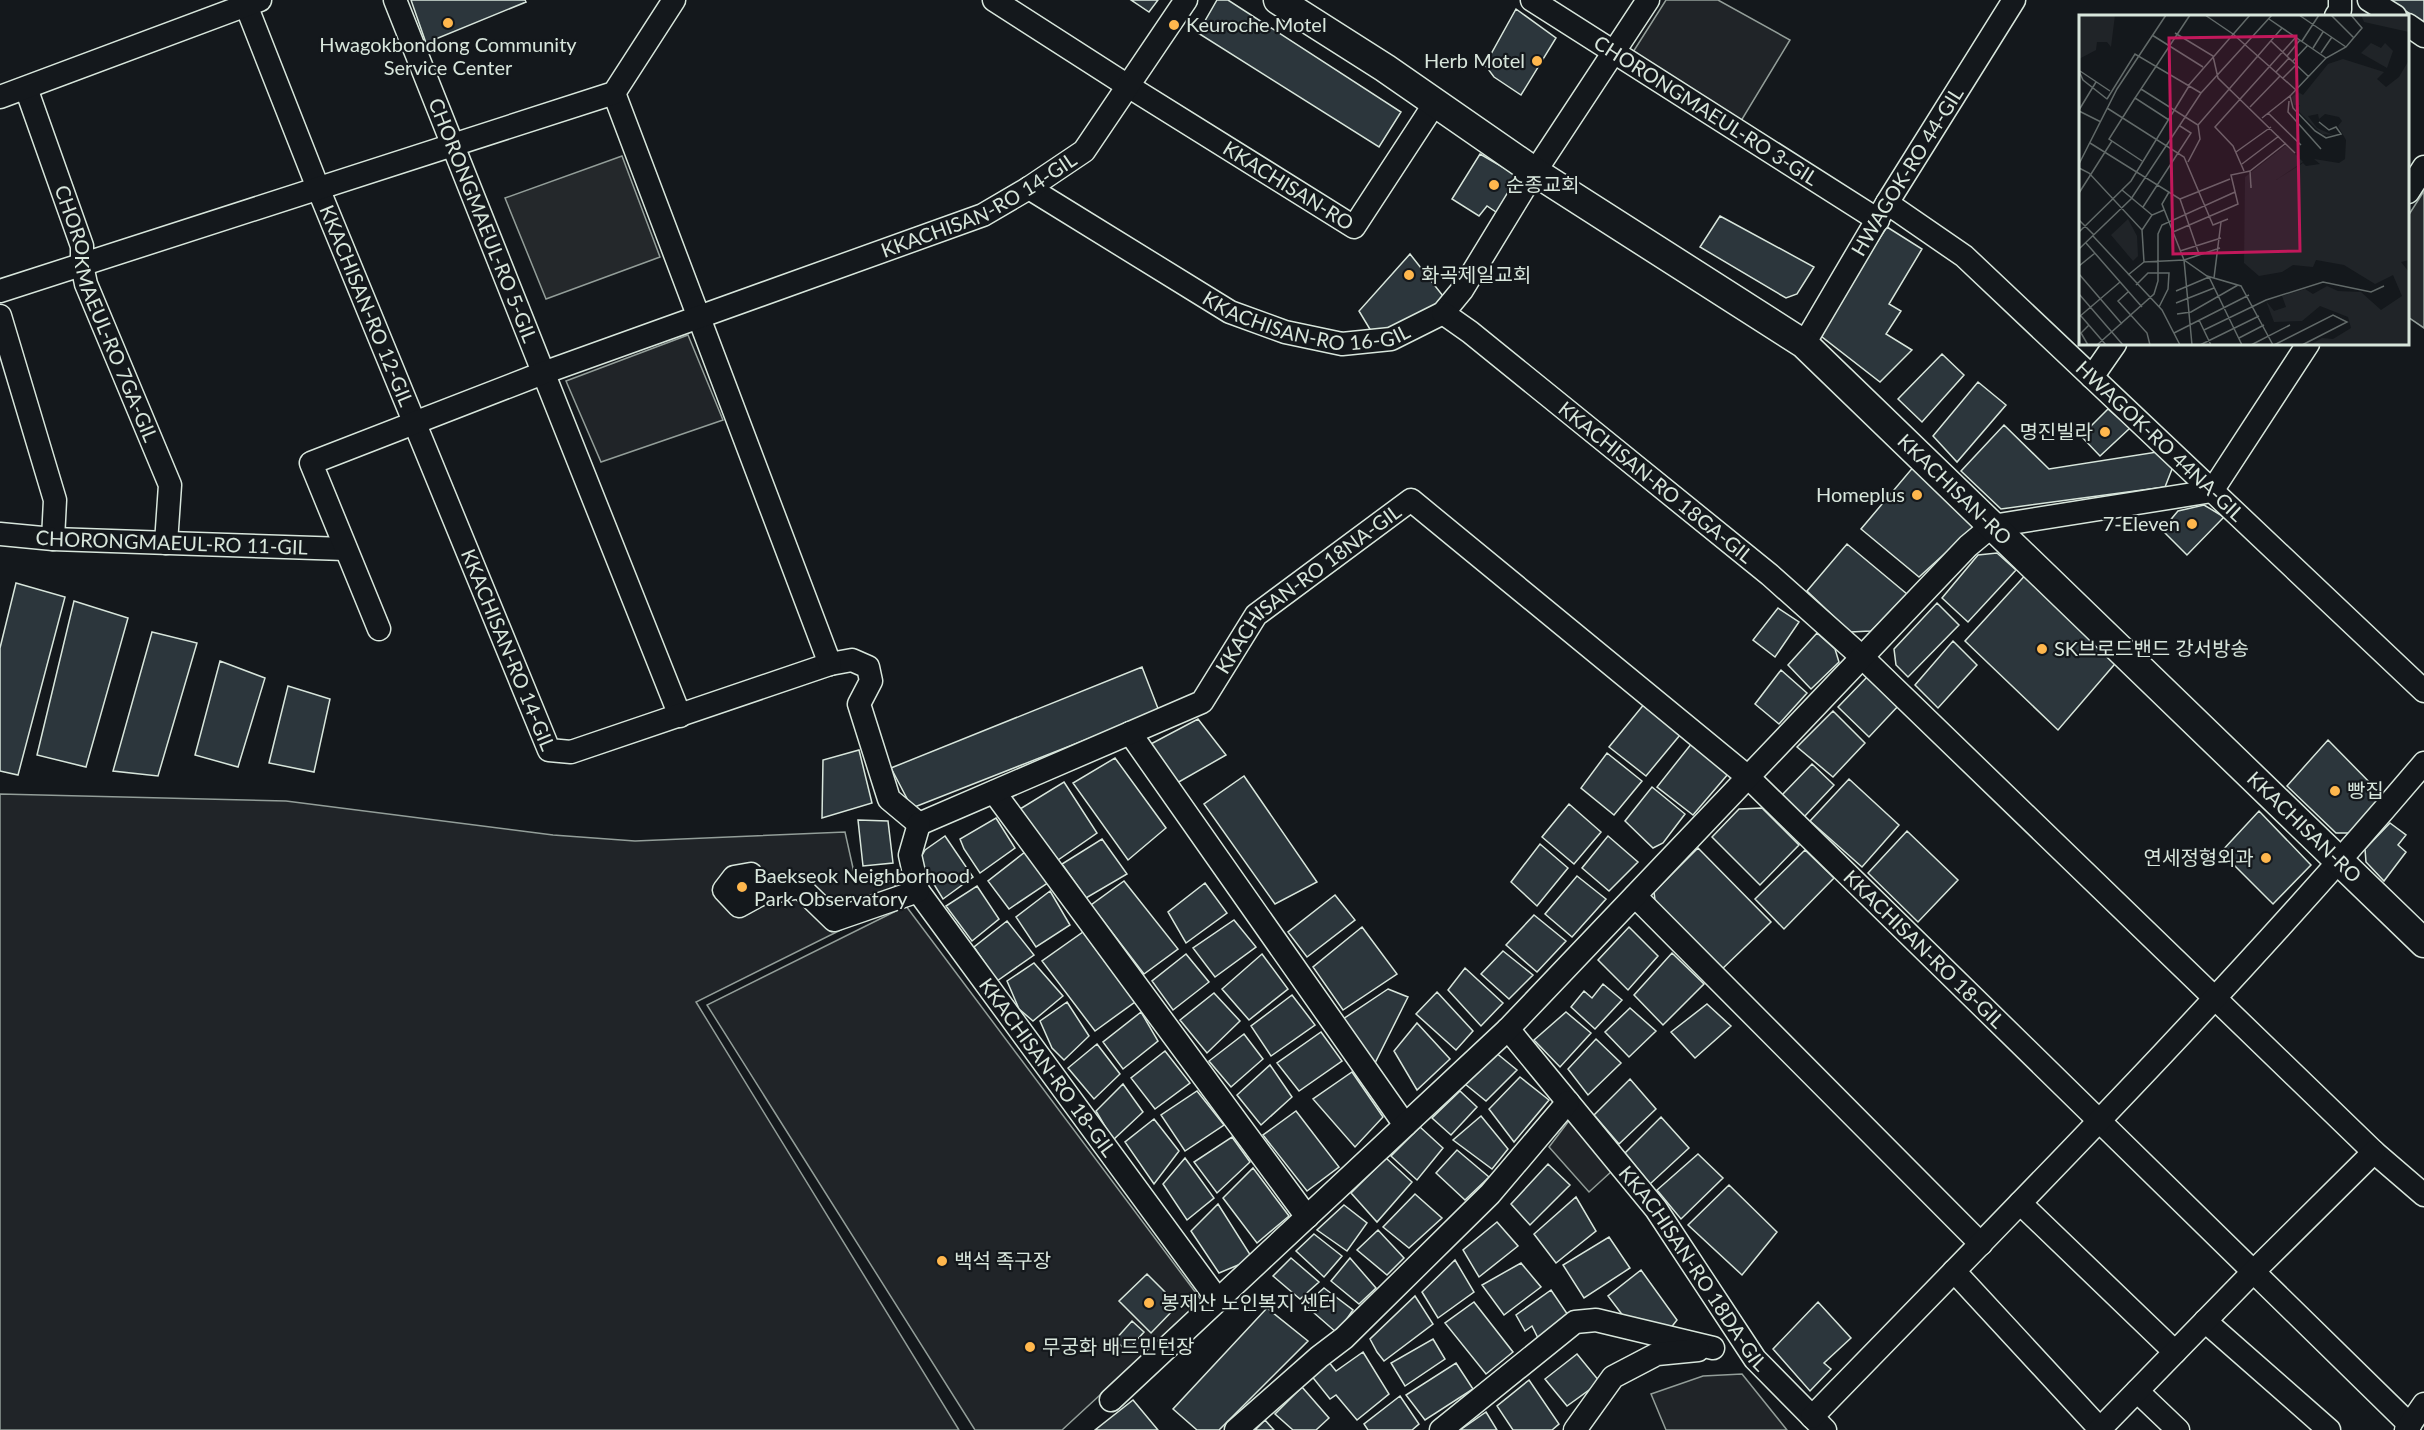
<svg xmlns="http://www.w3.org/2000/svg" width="2424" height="1430" viewBox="0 0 2424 1430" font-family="Lato,'Noto Sans KR',sans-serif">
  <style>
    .green { fill: #202428; stroke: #939e99; stroke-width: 1.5 }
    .parking { fill: #24282b; stroke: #939e99; stroke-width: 1.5 }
    .building { fill: #2c363c; stroke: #d8e6dc; stroke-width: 1.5 }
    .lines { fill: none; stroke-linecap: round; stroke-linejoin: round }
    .minor-casing { stroke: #d8e6dc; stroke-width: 25 }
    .tertiary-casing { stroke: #d8e6dc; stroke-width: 31 }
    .minor { stroke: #14181c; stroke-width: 22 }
    .tertiary { stroke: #14181c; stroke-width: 28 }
    .poi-dot { fill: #ffb74d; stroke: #14181c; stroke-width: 2 }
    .labels { text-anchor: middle; stroke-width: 4.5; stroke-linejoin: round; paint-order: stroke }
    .poi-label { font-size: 20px; fill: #d8e6dc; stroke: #14181c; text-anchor: start }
    .street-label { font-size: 20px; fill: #d8e6dc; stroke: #14181c }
    .inset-road { fill: none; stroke: #626a69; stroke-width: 1.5 }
    .view { fill: #c2185b; fill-opacity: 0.15; stroke: #c2185b; stroke-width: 3 }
    .inset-edge { fill: none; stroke: #d8e6dc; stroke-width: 3 }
  </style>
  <rect width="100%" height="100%" fill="#14181c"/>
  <!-- green -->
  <path class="green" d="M1666 0H1718L1790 40 1741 121 1633 52Z
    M688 335 723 420 601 462 566 381Z
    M0 794 286 801 553 835 635 841 845 832 855 877 888 880 897 887V902L696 1002 959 1430H0Z
    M906 906 1202 1301 1062 1430H975L707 1005Z
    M1571 1118 1612 1171 1589 1192 1549 1147Z
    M1742 1374 1787 1430H1666L1651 1394 1703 1376Z"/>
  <!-- parking -->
  <path class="parking" d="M622 156 660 257 546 299 505 198Z
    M2424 191V328L2408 317V216Z"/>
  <!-- building -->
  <path class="building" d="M411 0H525L526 2 426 43Z
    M1131 0H1158L1149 12Z
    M1217 0H1228L1401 112 1379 147 1198 33Z
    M2389 0H2424V23Z
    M1516 9 1556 38 1521 95 1494 77 1485 65Z
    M1480 154 1520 177 1499 214 1487 206 1479 216 1452 199Z
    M1720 216 1814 267 1797 294 1786 298 1700 247Z
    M1887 227 1922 249 1889 304 1901 311 1886 334 1912 350 1880 382 1817 333Z
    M1410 254 1443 296 1424 321 1388 331H1371L1359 311Z
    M1942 354 1964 375 1922 422 1898 399Z
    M1978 382 2006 405 1957 462 1933 436Z
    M2108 409 2130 428 2100 456 2081 436Z
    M2004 425 2049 469 2157 452 2174 464 2165 487 2001 509 1961 471Z
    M1915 465 1975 526 1919 577 1861 529Z
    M2204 505 2224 517 2187 555 2162 530 2178 511Z
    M1847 544 1907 594 1871 631 1850 632 1807 591Z
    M1997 553 2016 570 1968 622 1942 598 1978 555Z
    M2030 570 2120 658 2058 730 1965 641Z
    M16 583 65 597 18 775 0 771V648Z
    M74 601 128 618 86 767 37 755Z
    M1937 603 1959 625 1908 677 1896 665 1894 649Z
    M1778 608 1799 622 1775 657 1753 640Z
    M152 632 197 643 158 776 113 771Z
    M1817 633 1835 649 1839 662 1811 689 1788 665Z
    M1953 641 1977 665 1938 708 1915 685Z
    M220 661 265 678 238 767 195 755Z
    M1142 667 1159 711 912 808 891 768Z
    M1781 670 1807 693 1779 724 1755 704Z
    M1869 675 1900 704 1869 737 1838 707Z
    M288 686 330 699 314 772 269 763Z
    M1645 703 1680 735 1646 776 1609 747Z
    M1833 711 1865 743 1833 777 1797 747Z
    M1198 719 1226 755 1177 783 1147 746Z
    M2328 740 2382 795 2352 833H2336L2287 786Z
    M1692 743 1728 774 1693 815 1657 787Z
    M859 750 872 803 822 818 823 760Z
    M1607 753 1642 781 1614 815 1581 788Z
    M1115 758 1166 828 1128 860 1073 783Z
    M1812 764 1834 785 1804 817 1781 796Z
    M1244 776 1317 882 1275 904 1204 804Z
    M1849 779 1899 825 1862 867 1810 821Z
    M1064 782 1097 833 1058 860 1020 809Z
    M1652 787 1685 814 1663 843 1653 848 1625 821Z
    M1569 804 1601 832 1574 864 1542 837Z
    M1762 808 1799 845 1760 885 1712 837 1739 809Z
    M2259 811 2311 865 2273 904 2221 852Z
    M996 818 1015 848 980 873 964 849 960 839Z
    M858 820 888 821 893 863 863 866Z
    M2390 823 2406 835 2398 845 2406 852 2384 881 2366 862 2365 849Z
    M1907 831 1958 880 1918 922 1868 873Z
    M945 836 973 877 943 899 919 860 925 850Z
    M1608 836 1638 862 1609 891 1582 868Z
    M1102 839 1127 874 1086 898 1062 864Z
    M1540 844 1568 868 1537 906 1511 882Z
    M1698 848 1771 922 1719 972 1656 908 1654 892Z
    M1805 850 1834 878 1784 929 1755 899Z
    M1025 852 1049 882 1009 909 988 881Z
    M1577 876 1606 899 1572 937 1545 914Z
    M1124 881 1178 949 1144 974 1091 905Z
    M1205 883 1227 913 1186 943 1168 912Z
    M977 886 999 919 972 941 946 906Z
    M1050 891 1070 925 1036 947 1016 917Z
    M1335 895 1355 920 1307 957 1288 932Z
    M1534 915 1566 941 1537 972 1506 945Z
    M1234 920 1256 947 1215 977 1193 948Z
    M1007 921 1034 955 997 981 974 947Z
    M1362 927 1397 974 1343 1010 1313 967Z
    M1629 927 1658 956 1628 990 1598 960Z
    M1083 932 1135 1002 1095 1031 1042 961Z
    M1503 951 1533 975 1509 999 1481 974Z
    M1672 953 1704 984 1663 1025 1634 995Z
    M1186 954 1209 982 1173 1010 1152 981Z
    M1262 954 1288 989 1249 1020 1222 989Z
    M1034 963 1063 996 1033 1021 1019 1009 1007 981Z
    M1465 968 1503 1003 1481 1026 1448 990Z
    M1603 984 1622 1000 1595 1029 1571 1007 1584 991 1592 998Z
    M1388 989 1408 997 1374 1065 1343 1019Z
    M1437 992 1473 1031 1456 1050 1416 1014Z
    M1214 993 1240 1021 1207 1053 1180 1020Z
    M1292 995 1315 1025 1271 1056 1251 1026Z
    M1067 1002 1089 1036 1064 1060 1052 1048 1040 1021Z
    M1707 1004 1731 1026 1695 1058 1671 1032Z
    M1630 1008 1656 1031 1629 1057 1605 1032Z
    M1141 1012 1158 1041 1123 1069 1103 1042Z
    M1566 1012 1591 1033 1560 1067 1534 1040Z
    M1417 1023 1450 1059 1417 1090 1394 1051Z
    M1321 1032 1342 1061 1299 1091 1277 1063Z
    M1244 1034 1263 1059 1231 1087 1209 1061Z
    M1596 1039 1621 1063 1588 1095 1568 1069Z
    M1097 1044 1120 1074 1094 1099 1068 1068Z
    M1165 1051 1190 1083 1155 1109 1131 1078Z
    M1495 1052 1517 1070 1486 1101 1465 1084Z
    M1270 1065 1292 1097 1261 1125 1237 1095Z
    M1352 1072 1383 1117 1355 1147 1313 1099Z
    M1520 1077 1549 1100 1514 1142 1489 1109Z
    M1630 1079 1656 1109 1619 1144 1594 1115Z
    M1123 1084 1143 1112 1113 1140 1096 1111Z
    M1197 1091 1224 1125 1185 1151 1161 1115Z
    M1460 1091 1477 1107 1451 1135 1432 1118Z
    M1296 1111 1339 1167 1307 1191 1263 1135Z
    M1481 1116 1508 1149 1492 1169 1453 1140Z
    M1661 1117 1689 1148 1650 1184 1625 1153Z
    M1154 1119 1179 1151 1154 1184 1125 1142Z
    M1420 1127 1443 1148 1417 1180 1391 1156Z
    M1232 1137 1250 1162 1217 1193 1194 1162Z
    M1457 1150 1489 1177 1465 1200 1436 1173Z
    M1698 1154 1723 1178 1681 1219 1657 1190Z
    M1185 1158 1214 1198 1187 1220 1163 1184Z
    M1386 1158 1412 1182 1377 1222 1351 1193Z
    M1548 1164 1570 1185 1530 1225 1511 1204Z
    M1253 1168 1289 1216 1257 1243 1223 1198Z
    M1729 1185 1777 1232 1742 1275 1688 1225Z
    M1415 1194 1442 1218 1409 1248 1383 1227Z
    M1576 1197 1596 1231 1556 1263 1534 1234Z
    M1218 1204 1251 1256 1243 1263 1219 1273 1191 1231Z
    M1344 1205 1367 1223 1347 1251 1317 1230Z
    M1497 1222 1518 1246 1479 1277 1463 1250Z
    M1378 1230 1404 1258 1387 1275 1357 1250Z
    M1314 1234 1342 1256 1324 1277 1296 1251Z
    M1609 1237 1630 1268 1584 1298 1563 1265Z
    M1291 1258 1319 1282 1300 1299 1273 1276Z
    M1350 1258 1376 1288 1359 1304 1331 1281Z
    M1455 1260 1474 1292 1438 1318 1422 1292Z
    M1521 1263 1541 1287 1504 1315 1482 1285Z
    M1641 1270 1677 1320 1670 1329 1624 1317 1608 1296Z
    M1147 1274 1178 1305 1151 1333 1119 1301Z
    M1324 1288 1353 1310 1337 1333 1305 1305Z
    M1551 1290 1568 1315 1538 1338 1532 1326 1525 1331 1516 1315Z
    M1415 1296 1433 1324 1384 1361 1377 1352 1370 1339Z
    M1474 1302 1513 1352 1486 1374 1445 1323Z
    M1818 1302 1851 1338 1824 1363 1831 1369 1810 1391 1773 1349Z
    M1267 1308 1308 1341 1219 1430H1197L1173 1409Z
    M1132 1321 1144 1332 1127 1351 1115 1340Z
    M1433 1339 1445 1359 1405 1386 1391 1363Z
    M1363 1352 1389 1394 1357 1420 1336 1395 1330 1399 1310 1374 1328 1361 1336 1371Z
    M1577 1354 1600 1382 1567 1406 1545 1379Z
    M1456 1363 1473 1389 1425 1420 1406 1395Z
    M1529 1380 1559 1424 1552 1430H1513L1497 1406Z
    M1302 1387 1329 1418 1316 1430H1293L1275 1414Z
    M1400 1396 1419 1424 1412 1430H1368L1364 1424Z
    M1133 1400 1158 1430H1095Z
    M1486 1412 1497 1430H1460Z
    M1265 1420 1274 1430H1255Z"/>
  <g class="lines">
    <defs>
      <g id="minor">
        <path id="s1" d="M395 0 680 716"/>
        <path id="s2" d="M994 0 1128 86 1354 227 1435 103"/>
        <path id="s3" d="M1532 0 1878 220"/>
        <path d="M2369 0 2395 16"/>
        <path id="s4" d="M246 5 318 188 549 750 571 752 830 664 852 660 868 667 871 681 859 704 889 799 919 824"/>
        <path d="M2336 16 2340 10V0"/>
        <path d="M2408 25 2424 36"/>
        <path id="s5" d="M26 88 82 246V265L86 284 170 485 166 543"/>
        <path d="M614 93 830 664"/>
        <path d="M0 97 260 0"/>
        <path id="s6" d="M1029 188 1230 312 1285 332 1342 344 1391 339 1443 313 1462 290 1523 190 1648 0"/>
        <path d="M2408 192 2424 167"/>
        <path id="s7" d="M1887 203 1964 256 2424 691"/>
        <path d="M0 291 614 93 674 0"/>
        <path id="s8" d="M1443 313 1470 332 1770 575 1862 657 2374 1152 2424 1195"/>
        <path d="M0 316 55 500 53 539"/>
        <path id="s9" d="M1804 344 1887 203 2014 0"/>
        <path d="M2092 377 2115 344"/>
        <path id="s10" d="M0 534 53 539 345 549"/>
        <path id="s11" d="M379 629 311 463 543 373 983 215 1029 188 1084 151 1186 0"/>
        <path d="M1130 733 1405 1125"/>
        <path d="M994 792 1307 1217"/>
        <path id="s12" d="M919 824 1202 702 1256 615 1411 500 1748 777 2410 1425"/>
        <path id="s13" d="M919 824 910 855 918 891 1218 1300"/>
        <path d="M761 894 739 906 724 890 734 877 751 874 761 894 800 887 834 920 918 891"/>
        <path d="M1635 896 1981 1244"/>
        <path id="s14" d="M1508 1029 1656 1209 1755 1359 1825 1430"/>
        <path d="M2020 1203 2175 1352"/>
        <path d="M1954 1271 2100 1429"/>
        <path d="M2205 1321 2329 1430"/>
        <path d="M2137 1391 2178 1430"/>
        <path d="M1111 1400 1508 1029 1968 546 1992 526 2212 491 2308 344"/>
        <path d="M1812 1417C2020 1203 2231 991 2424 763"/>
        <path d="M1236 1430 1319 1357 1344 1338 1490 1194 1568 1102"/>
        <path d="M1441 1430 1575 1322 1596 1320 1713 1348"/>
        <path d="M1575 1430 1613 1377 1657 1354 1698 1350"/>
        <path d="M2099 1430 2253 1272 2374 1152"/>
        <path d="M2406 1430 2424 1404"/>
      </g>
      <g id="tertiary">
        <path id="s15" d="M1278 0 1385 68 1535 172 1804 344 2424 943"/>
      </g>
    </defs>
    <!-- minor casing -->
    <use href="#minor" class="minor-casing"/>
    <!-- tertiary casing -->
    <use href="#tertiary" class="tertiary-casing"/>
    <!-- minor -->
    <use href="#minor" class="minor"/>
    <!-- tertiary -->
    <use href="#tertiary" class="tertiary"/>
  </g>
  <!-- markers -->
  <g class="poi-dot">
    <circle cx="448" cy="23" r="6"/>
    <circle cx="1174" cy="25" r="6"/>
    <circle cx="1537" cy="61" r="6"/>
    <circle cx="1494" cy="185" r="6"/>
    <circle cx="1409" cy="275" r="6"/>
    <circle cx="2105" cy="432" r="6"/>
    <circle cx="1917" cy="495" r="6"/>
    <circle cx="2192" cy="524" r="6"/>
    <circle cx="2042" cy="649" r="6"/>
    <circle cx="2335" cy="791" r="6"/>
    <circle cx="2266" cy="858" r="6"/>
    <circle cx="742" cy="887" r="6"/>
    <circle cx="942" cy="1261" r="6"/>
    <circle cx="1149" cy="1303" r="6"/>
    <circle cx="1030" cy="1347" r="6"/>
  </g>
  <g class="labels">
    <!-- poi labels -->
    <g class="poi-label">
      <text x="1186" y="32">Keuroche Motel</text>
      <text x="448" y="52" text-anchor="middle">Hwagokbondong Community<tspan x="448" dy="23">Service Center</tspan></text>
      <text x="1525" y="68" text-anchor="end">Herb Motel</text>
      <text x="1506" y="192">순종교회</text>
      <text x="1421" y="282">화곡제일교회</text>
      <text x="2093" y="439" text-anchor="end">명진빌라</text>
      <text x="1905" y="502" text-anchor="end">Homeplus</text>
      <text x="2180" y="531" text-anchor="end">7-Eleven</text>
      <text x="2054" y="656">SK브로드밴드 강서방송</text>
      <text x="2347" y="798">빵집</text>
      <text x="2254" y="865" text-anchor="end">연세정형외과</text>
      <text x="754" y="883">Baekseok Neighborhood<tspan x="754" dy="23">Park Observatory</tspan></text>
      <text x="954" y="1268">백석 족구장</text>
      <text x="1161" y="1310">봉제산 노인복지 센터</text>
      <text x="1042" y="1354">무궁화 배드민턴장</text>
    </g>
    <!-- street labels -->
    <g class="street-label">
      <text dy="7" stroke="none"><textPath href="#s3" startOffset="206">CHORONGMAEUL-RO 3-GIL</textPath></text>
      <text dy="7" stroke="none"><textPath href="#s9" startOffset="201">HWAGOK-RO 44-GIL</textPath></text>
      <text dy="7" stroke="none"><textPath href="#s2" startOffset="348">KKACHISAN-RO</textPath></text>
      <text dy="7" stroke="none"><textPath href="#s11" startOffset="896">KKACHISAN-RO 14-GIL</textPath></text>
      <text dy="7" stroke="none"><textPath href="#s1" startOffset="237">CHORONGMAEUL-RO 5-GIL</textPath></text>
      <text dy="7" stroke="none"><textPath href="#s4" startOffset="324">KKACHISAN-RO 12-GIL</textPath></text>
      <text dy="7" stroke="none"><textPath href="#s6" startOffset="314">KKACHISAN-RO 16-GIL</textPath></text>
      <text dy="7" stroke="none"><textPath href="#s5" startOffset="240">CHOROKMAEUL-RO 7GA-GIL</textPath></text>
      <text dy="7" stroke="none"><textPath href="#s7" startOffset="363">HWAGOK-RO 44NA-GIL</textPath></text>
      <text dy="7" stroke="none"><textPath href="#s8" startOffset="272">KKACHISAN-RO 18GA-GIL</textPath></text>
      <text dy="7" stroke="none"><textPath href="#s15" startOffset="838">KKACHISAN-RO</textPath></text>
      <text dy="7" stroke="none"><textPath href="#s10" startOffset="172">CHORONGMAEUL-RO 11-GIL</textPath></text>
      <text dy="7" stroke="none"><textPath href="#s12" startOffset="466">KKACHISAN-RO 18NA-GIL</textPath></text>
      <text dy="7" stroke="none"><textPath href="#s4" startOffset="696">KKACHISAN-RO 14-GIL</textPath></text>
      <text dy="7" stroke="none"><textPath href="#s15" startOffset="1324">KKACHISAN-RO</textPath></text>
      <text dy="7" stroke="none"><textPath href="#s12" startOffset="1286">KKACHISAN-RO 18-GIL</textPath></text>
      <text dy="7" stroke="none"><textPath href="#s13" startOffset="288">KKACHISAN-RO 18-GIL</textPath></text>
      <text dy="7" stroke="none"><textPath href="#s14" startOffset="303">KKACHISAN-RO 18DA-GIL</textPath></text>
    </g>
  </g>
  <!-- overview -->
  <g transform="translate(2079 15)">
    <rect width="330" height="330" fill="#14181c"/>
    <path d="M36 0 32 32 28 27H18L17 35 0 44V0ZM330 0V17L285 7 282 0ZM292 28 302 33 306 28 314 36 308 53 282 38ZM264 44 305 57 298 64 307 72 320 62 330 45V245L322 247 330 257V330H231L243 323 254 324 272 313 269 302 241 291 223 306 195 307 187 286 195 296 207 292 203 281 226 274 234 279 248 271 259 276 282 277 302 295 323 281 314 260 296 269 265 250 237 245 234 252 214 250 203 257 180 261 165 248 166 162 207 130 224 147 197 165 224 148 227 151 241 149 235 144 260 148 266 144 267 125 259 111 263 106 260 102 246 99 240 104 239 99 229 101 238 113 254 120 243 119 218 95 221 90H215L213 82 219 77 224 80 249 49ZM49 204 58 221 59 241 54 246 32 220Z" fill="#202428"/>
    <path class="inset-road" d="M126 0 154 19 217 75M220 0 267 32M252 0 275 23M190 4 247 43M96 18 134 41 139 63 216 138M73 20 124 52M192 26 230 62M223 26 240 0M234 33 244 17M242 38 253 22M208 41 221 25M214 46 229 30M0 56 4 65 28 84M1 56 31 76M197 57 210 43M204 63 217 50M109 71 171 0M62 74 119 110 121 124 109 147M211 81 214 93 236 116 247 123 262 119 257 112 250 115 240 107M56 83 30 124 63 146M28 84 56 39 122 78M210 86 209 97 242 134M171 92 201 61M28 93 105 142 134 210 149 204M0 95 17 67M0 96 22 107M189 98 222 130M183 103 212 80 247 43 267 32 283 13 272 0M90 105 56 83 111 0M119 110 203 13M11 128 101 184 120 239M157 137 192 112M0 149 38 74 87 0M163 149 200 121M0 153 10 158 63 215 65 247 105 245 128 261 162 271 194 330M165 156 154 131 136 112 217 22M171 156 172 173V170M43 175 73 200M90 177 83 189 105 245 113 330M0 178 33 126M101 184 151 164M64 192 112 118 101 111M0 205 15 220M63 215 73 200 85 195M0 217 52 166 110 71M94 217 159 189 152 160 171 156 207 128M14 221 83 295 101 330M7 228 63 292M0 234 52 184 122 78 193 0M101 236 142 223M105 245 141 233M0 251 16 238M0 259 43 309M49 260 65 247M135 263 142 207M57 270 69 258H90L89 274 80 292M97 276 130 262 163 330M49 277 39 286 68 318 71 330M0 279 44 330M97 288 135 273M98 299 112 297 159 270M2 301 27 330M0 302 41 267M120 305 132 330M125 315 187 285 244 267 292 277 305 271M95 318 170 280M160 323 185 310M9 330 2 318 10 310M18 330 75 279 79 266V219L83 210 156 177M121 330 180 301M172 330 211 310M195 330 254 300 268 307 223 330"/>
    <path class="view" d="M217 21 221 236 94 239 90 23Z"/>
    <rect width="330" height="330" class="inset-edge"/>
  </g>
</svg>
